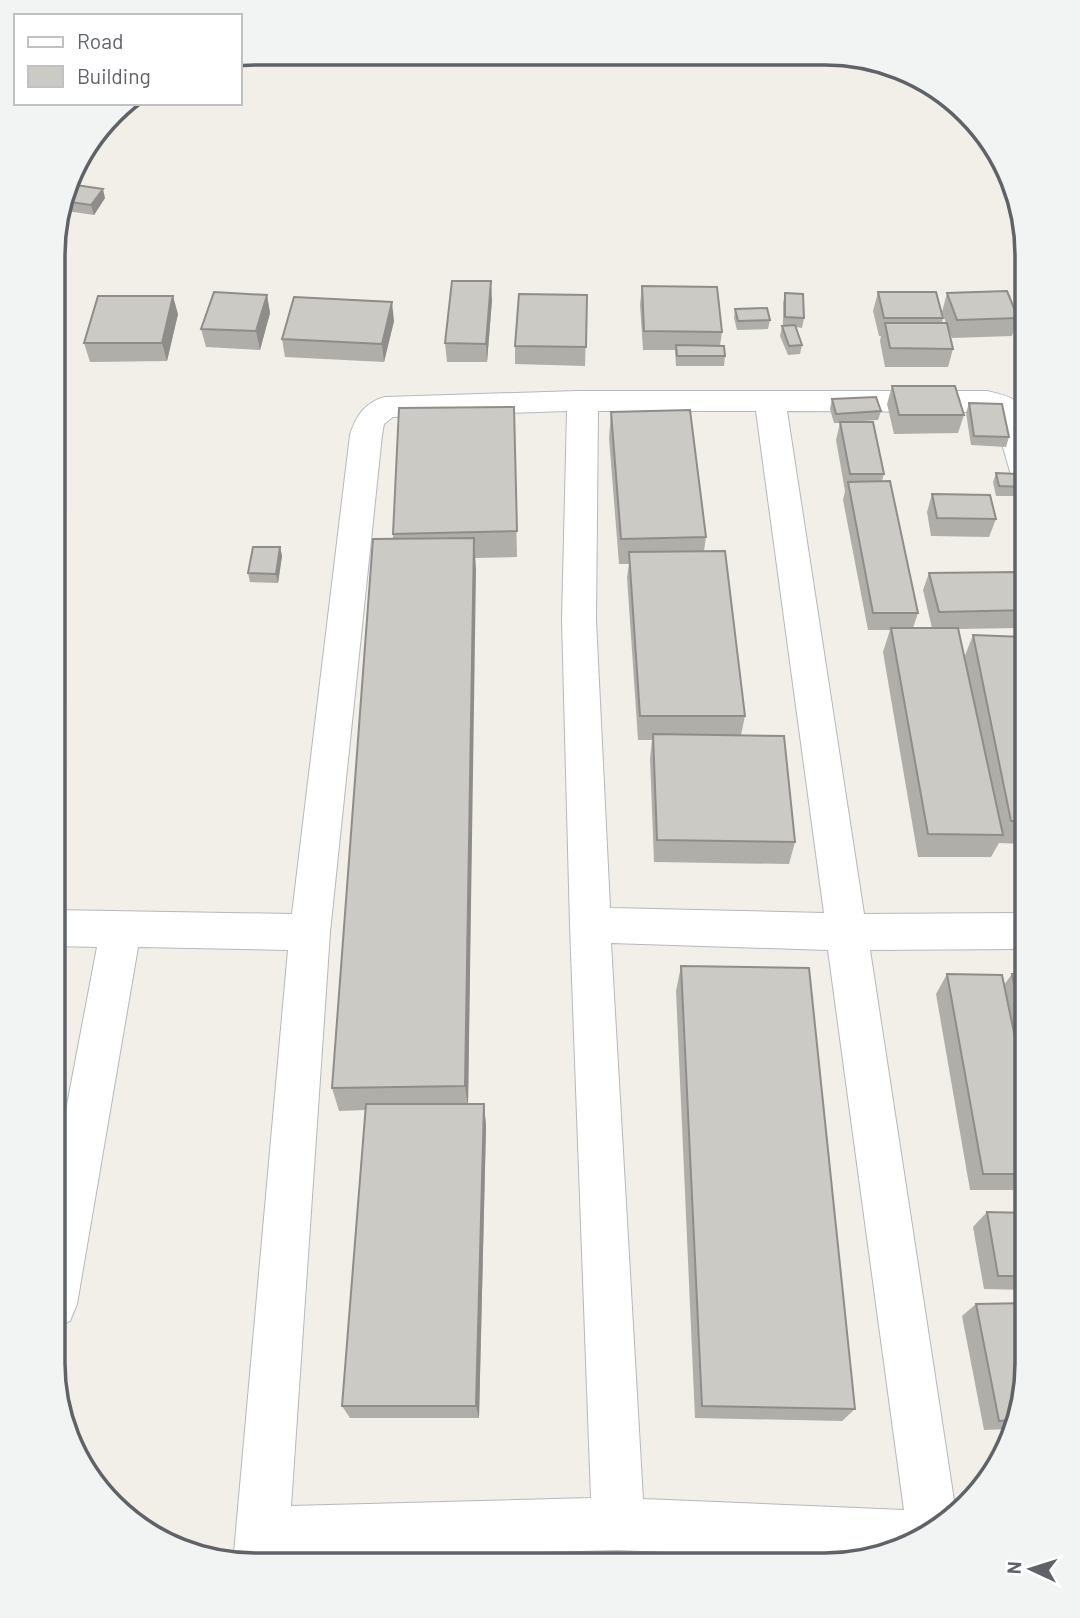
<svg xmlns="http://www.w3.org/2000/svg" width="1080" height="1618" viewBox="0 0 1080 1618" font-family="Barlow,sans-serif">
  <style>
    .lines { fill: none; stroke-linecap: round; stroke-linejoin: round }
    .minor-casing { stroke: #b5b8bc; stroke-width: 2 }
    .minor { fill: #fff; fill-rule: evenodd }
    .wall { fill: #afaea9 }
    .shaded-wall { fill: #8f8d8a }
    .building { fill: #cccac5; stroke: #8f8d8a; stroke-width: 2 }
    .rim { fill: none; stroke: #5f6368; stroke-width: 3.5 }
  </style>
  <rect width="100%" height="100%" fill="#f1efe8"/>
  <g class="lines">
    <defs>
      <path id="minor" d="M577 391H987C995 393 1007 395 1014 400 1035 416 1029 463 1027 486L1016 483 1011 475 994 416 990 412 787 411 864 914 1027 913V949L870 950 955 1507 903 1550 851 1560 618 1550 287 1559V1564H233L288 950 138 947 77 1304 70 1321 53 1328V1179L97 947 53 946V910L292 914 350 435C356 416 365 402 385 397ZM567 411 562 620 570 925 591 1498 291 1506 330 932 382 435 384 424 393 417ZM598 411H756L824 913 610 908 596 620ZM611 943 828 950 904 1510 643 1499Z"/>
    </defs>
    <!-- minor casing -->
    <use href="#minor" class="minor-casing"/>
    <!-- minor -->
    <use href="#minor" class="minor"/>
  </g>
  <!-- wall -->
  <path class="wall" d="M69 184 105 198 94 215 60 210Z
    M642 286 722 332 720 346 725 356 724 366H676L675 350H643L640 305Z
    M878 292 943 318 942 323H946L942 312 947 293 1018 318 1012 336 952 338 949 330 953 349 948 367H885L880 341 881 336H879L873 311Z
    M785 293 804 318 802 328 796 327 802 345 800 354 788 355 780 336 782 326H783V303Z
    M267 295 270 313 260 350 206 347 201 329Z
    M587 295 585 366 515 364V346Z
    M492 300 487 362H447L445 343Z
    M735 309 770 320 768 329 737 330 734 318Z
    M178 314 167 361 90 362 84 343Z
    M394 321 384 362 285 357 282 339Z
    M892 386 964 415 958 433 894 434 887 404Z
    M832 399 881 411 878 420 850 422 884 474 882 481 918 613 913 628H932L923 590 929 573 1027 610 1020 628 958 629 964 658 973 635 1027 637V844L999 843 991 857H918L883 652 890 630H868L843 500 845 491 836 440 840 423H834L830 409Z
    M969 403 1009 437 1006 447 971 445 966 413Z
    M514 407 517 557 475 558 468 1104H484L486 1126 479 1418H350L342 1406 365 1110 339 1111 332 1088 393 539V534Z
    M611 412 706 537 704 551 745 716 741 735 795 842 789 864 654 862 650 758 652 740H638L627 577 629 564H619L609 438Z
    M996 473 1021 487 1018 496H996L993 482Z
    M932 494 996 519 989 537 931 536 927 512Z
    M280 547 282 556 278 583 250 582 248 573Z
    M681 966 855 1409 842 1421 695 1418 676 991Z
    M947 974 1004 985 1012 974H1027V1190H970L936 994Z
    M987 1212 1027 1213V1290L984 1289 973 1227Z
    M976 1304 1027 1377 1009 1429 984 1430 962 1316Z"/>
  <!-- shaded-wall -->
  <path class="shaded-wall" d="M103 189 105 198 94 215 91 205Z
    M491 281 492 300 487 362 486 344Z
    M267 295 270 313 260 350 256 331Z
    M173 296 178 314 167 361 162 343Z
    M392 302 394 321 384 362 382 344Z
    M474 538 476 570 468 1108 465 1086Z
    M280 547 282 556 278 583 276 574Z
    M484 1104 486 1126 479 1418 476 1406Z"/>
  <!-- building -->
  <path class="building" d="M69 184 103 189 91 205 63 201Z
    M452 281H491L486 344 445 343Z
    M642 286 717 287 722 332 644 331Z
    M1007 291 1018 318 957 320 947 293Z
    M214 292 267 295 256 331 201 329Z
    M878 292H936L943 318H884Z
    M785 293 803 294 804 318 785 317Z
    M519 294 587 295 586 347 515 346Z
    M98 296H173L162 343H84Z
    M294 297 392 302 382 344 282 339Z
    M767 308 770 320 738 321 735 309Z
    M885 323H947L953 349 890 348Z
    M795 325 802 345 789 346 782 326Z
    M676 345 724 346 725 356H677Z
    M892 386H955L964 415H899Z
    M876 397 881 411 836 414 832 399Z
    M969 403 1002 404 1009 437 974 436Z
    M514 407 517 531 393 534 399 408Z
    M690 410 706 537 621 539 611 412Z
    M840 422H873L884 474H850Z
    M996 473 1018 474 1021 487 999 486Z
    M890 481 918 613H873L848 482Z
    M932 494 990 495 996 519 937 518Z
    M474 538 465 1086 332 1088 373 539Z
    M253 547H280L276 574 248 573Z
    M725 551 745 716H640L629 552Z
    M1016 572 1027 610 939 612 929 573Z
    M891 628H958L1003 835 928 834Z
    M973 635 1027 637V821H1011Z
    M653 734 784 736 795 842 657 840Z
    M681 966 809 968 855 1409 702 1406Z
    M947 974 1002 975 1027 1095V1174H983Z
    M1012 974H1027V1051Z
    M366 1104H484L476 1406H342Z
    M987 1212 1027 1213V1276H998Z
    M1027 1303V1377L1012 1420 999 1421 976 1304Z"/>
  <!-- crop -->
  <path d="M0 0H1080V1618H0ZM255 65H825A190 190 0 0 1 1015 255V1363A190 190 0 0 1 825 1553H255A190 190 0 0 1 65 1363V255A190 190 0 0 1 255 65Z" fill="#f2f3f3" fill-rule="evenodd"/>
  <path class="rim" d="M255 65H825A190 190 0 0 1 1015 255V1363A190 190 0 0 1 825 1553H255A190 190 0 0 1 65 1363V255A190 190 0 0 1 255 65Z"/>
  <!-- legend -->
  <rect x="14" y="14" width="228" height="91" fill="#ffffff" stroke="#bfc1c3" stroke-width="2"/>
  <rect x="28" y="37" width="35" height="10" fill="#ffffff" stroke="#bfc1c3" stroke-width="2"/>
  <text x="77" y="49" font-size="21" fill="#5f6368">Road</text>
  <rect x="28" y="66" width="35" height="21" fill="#cccac5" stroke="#bfc1c3" stroke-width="2"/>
  <text x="77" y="84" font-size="21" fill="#5f6368">Building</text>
  <!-- north arrow -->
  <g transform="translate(1031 1569) rotate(274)" stroke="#ffffff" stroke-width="5" paint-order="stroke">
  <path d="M0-5L12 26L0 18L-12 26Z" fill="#5f6368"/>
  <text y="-10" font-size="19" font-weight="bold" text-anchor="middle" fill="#5f6368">N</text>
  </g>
</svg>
